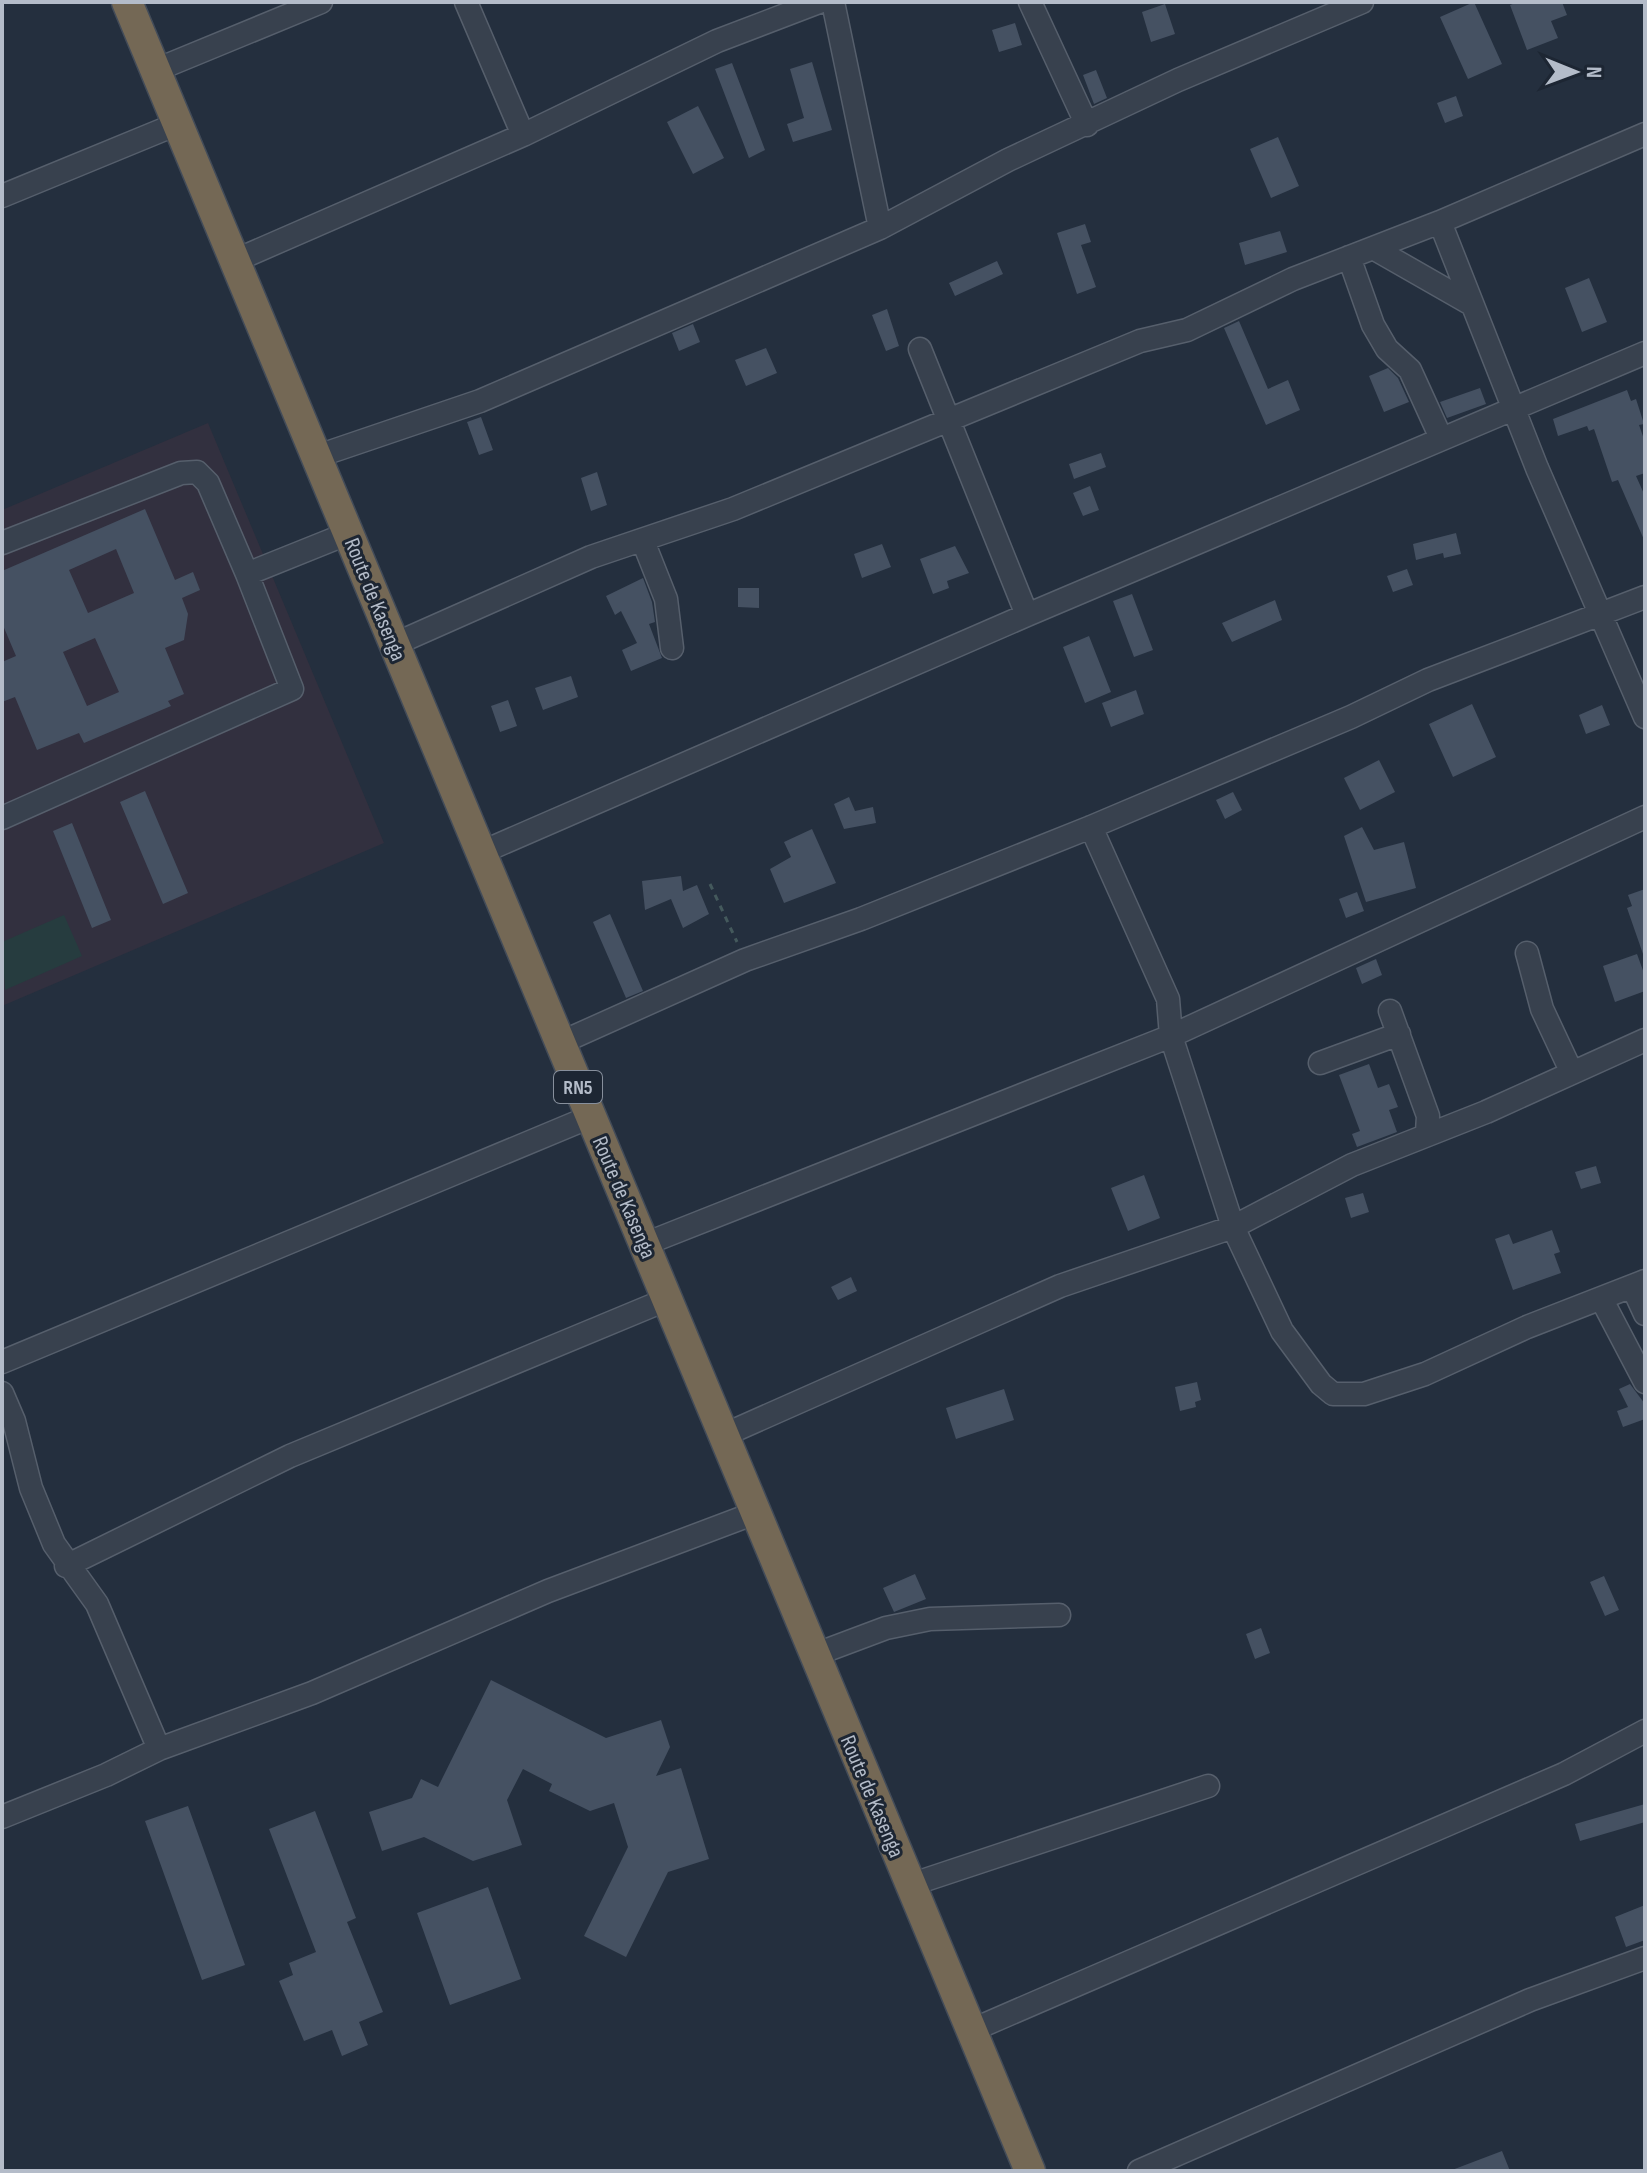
<svg xmlns="http://www.w3.org/2000/svg" width="1647" height="2173" viewBox="0 0 1647 2173" font-family="'Sofia Sans Condensed',sans-serif">
  <style>
    .medical { fill: #32303f }
    .green { fill: #263c3f }
    .building { fill: #455162; fill-rule: evenodd }
    .lines { fill: none; stroke-linecap: round; stroke-linejoin: round }
    .minor-casing { stroke: #565f6c; stroke-width: 25 }
    .highway-casing { stroke: #434c59; stroke-width: 33 }
    .path { stroke: #44595c; stroke-width: 3; stroke-dasharray: 6 6; stroke-linecap: butt }
    .minor { stroke: #38414e; stroke-width: 22 }
    .highway { stroke: #746855; stroke-width: 30 }
    .labels { text-anchor: middle; stroke-width: 6; stroke-linejoin: round; paint-order: stroke }
    .shield { fill: #1d2633; stroke: #878f9c; stroke-width: 2 }
    .shield-label { font-size: 20px; font-weight: bold; fill: #b4bcc9 }
    .street-label { font-size: 22px; fill: #b4bcc9; stroke: #1d2633 }
  </style>
  <rect width="100%" height="100%" fill="#242f3e"/>
  <!-- medical -->
  <path class="medical" d="M208 423 384 843 2 1006V510Z"/>
  <!-- green -->
  <path class="green" d="M64 915 82 956 5 990 2 942Z"/>
  <!-- building -->
  <path class="building" d="M1474 2 1502 64 1468 79 1440 17Z
    M1518 2H1562L1567 15 1551 21 1558 38 1527 50 1510 5Z
    M1165 4 1175 34 1151 42 1142 12Z
    M1015 23 1022 45 999 52 992 30Z
    M812 62 832 130 793 142 787 124 804 118 790 69Z
    M732 63 765 150 749 158 715 69Z
    M1096 70 1107 98 1094 104 1083 75Z
    M1456 96 1463 116 1445 123 1437 103Z
    M698 106 724 158 693 174 667 122Z
    M1278 137 1299 186 1271 198 1250 149Z
    M1085 224 1091 242 1081 245 1096 287 1077 294 1057 233Z
    M1280 231 1287 252 1245 265 1239 243Z
    M997 261 1003 274 955 296 949 283Z
    M1589 278 1607 322 1582 332 1565 288Z
    M887 309 899 346 886 351 872 315Z
    M1239 321 1268 389 1288 380 1300 410 1266 425 1224 328Z
    M693 324 700 342 679 351 672 333Z
    M766 348 777 373 746 386 735 360Z
    M1388 368 1398 378 1409 402 1384 412 1369 376Z
    M1480 388 1486 404 1447 418 1440 402Z
    M1627 390 1631 401 1636 399 1644 424 1639 425 1645 442V473L1636 476 1645 496V542L1618 480 1612 482 1594 429 1589 431 1587 426 1558 436 1553 419Z
    M481 417 493 450 479 455 467 422Z
    M1101 453 1106 467 1074 479 1069 464Z
    M597 472 607 505 591 511 581 478Z
    M1090 486 1099 510 1083 516 1073 493Z
    M145 509 175 580 193 572 200 590 182 598 188 614 184 640 165 648 184 694 168 701 171 706 84 743 79 733 37 750 15 697 2 702V662L16 656 2 623V571ZM116 549 134 593 88 613 69 570ZM95 638 119 692 87 706 63 652Z
    M1456 533 1461 554 1444 558 1443 553 1416 560 1413 544Z
    M882 544 891 567 862 578 854 554Z
    M955 546 969 573 947 581 949 588 933 594 920 559Z
    M1407 569 1413 585 1393 592 1387 576Z
    M643 578 652 602 655 622 649 624 662 658 631 671 622 650 637 643 621 611 615 615 606 596Z
    M738 588H759V608L738 607Z
    M1132 594 1153 650 1134 657 1113 601Z
    M1275 600 1282 620 1232 642 1222 623Z
    M1089 636 1111 692 1085 703 1063 647Z
    M571 676 578 697 543 710 535 688Z
    M1136 690 1144 714 1111 727 1102 703Z
    M508 700 517 726 500 732 491 706Z
    M1472 704 1496 757 1453 777 1429 724Z
    M1602 705 1610 725 1586 734 1579 715Z
    M1379 760 1395 792 1360 810 1344 778Z
    M145 791 188 893 163 904 120 802Z
    M1233 792 1242 810 1225 819 1216 800Z
    M849 797 855 811 873 807 876 823 844 829 834 804Z
    M72 823 111 920 92 928 53 831Z
    M1362 827 1374 850 1404 842 1416 888 1366 902 1344 836Z
    M812 829 836 883 784 903 770 869 791 857 784 842Z
    M681 876 683 891 697 885 709 914 683 928 671 899 645 910 642 881Z
    M1645 889V953L1643 954 1627 908 1632 906 1628 895Z
    M1357 892 1364 911 1346 918 1339 899Z
    M610 914 643 991 626 998 593 922Z
    M1637 954 1645 976V991L1615 1002 1603 966Z
    M1376 959 1382 975 1362 984 1356 968Z
    M1369 1064 1378 1088 1389 1084 1398 1107 1389 1110 1397 1132 1357 1147 1352 1134 1360 1131 1339 1075Z
    M1596 1166 1601 1183 1581 1189 1575 1172Z
    M1144 1175 1160 1218 1128 1231 1111 1188Z
    M1363 1193 1369 1212 1351 1218 1345 1198Z
    M1552 1230 1560 1252 1554 1254 1561 1273 1513 1290 1495 1239 1509 1234 1513 1244Z
    M851 1277 857 1291 838 1300 831 1287Z
    M1197 1382 1201 1400 1195 1402 1196 1407 1180 1411 1175 1387Z
    M1630 1384 1645 1404V1419L1623 1427 1617 1411 1628 1407 1619 1389Z
    M1004 1389 1014 1420 956 1439 946 1408Z
    M915 1574 926 1599 894 1612 883 1588Z
    M1604 1576 1619 1610 1605 1616 1590 1582Z
    M1261 1628 1270 1653 1255 1659 1246 1634Z
    M491 1680 606 1738 661 1720 670 1747 656 1776 681 1768 709 1859 668 1872 626 1957 584 1936 628 1847 614 1803 590 1811 549 1791 552 1784 523 1769 507 1800 522 1845 473 1861 424 1837 382 1851 369 1812 412 1798 421 1779 438 1787Z
    M1645 1804V1822L1580 1841 1575 1824Z
    M188 1806 245 1965 202 1980 145 1821Z
    M315 1811 356 1918 347 1922 383 2012 359 2022 368 2045 342 2056 332 2030 304 2041 279 1981 293 1975 289 1963 316 1952 269 1829Z
    M488 1887 521 1979 450 2005 417 1913Z
    M1645 1905V1940L1626 1947 1615 1917Z
    M1502 2151 1510 2171H1452V2170Z"/>
  <g class="lines">
    <defs>
      <path id="minor" d="M466 2 523 135
        M833 2 880 228
        M1030 2 1087 125
        M156 70 321 2
        M2 196 177 124
        M1440 222 1537 468 1645 717
        M1373 248 1471 304
        M1349 257 1373 325 1387 349 1410 370 1441 438
        M234 261 523 135 717 41 819 2
        M920 349 1027 615
        M318 456 480 401 880 228 1008 160 1178 80 1362 2
        M643 541 666 599 672 648
        M2 543 181 473 197 472 208 483 247 574 349 533
        M395 644 591 557 733 509 1140 341 1187 330 1293 279 1440 222 1645 134
        M2 818 292 689 247 574
        M1091 827 1168 999 1171 1036 1233 1227 1282 1331 1321 1384 1333 1394H1364L1425 1374 1527 1327 1645 1281
        M480 853 1027 615 1645 353
        M1527 953 1542 1009 1572 1073
        M1390 1011 1428 1116 1427 1132
        M560 1043 745 960 861 919 1091 827 1351 717 1428 680 1645 597
        M1320 1063 1399 1034
        M645 1244 1171 1036 1645 817
        M1633 1288 1645 1314
        M1602 1300 1645 1382
        M2 1362 590 1117
        M2 1393 14 1421 31 1488 54 1544 97 1604 159 1749
        M724 1435 1060 1286 1233 1227 1352 1165 1486 1112 1645 1040
        M66 1566 290 1456 668 1299
        M814 1655 886 1628 930 1619 1059 1615
        M2 1817 106 1775 159 1749 312 1693 548 1591 755 1513
        M910 1885 1208 1786
        M970 2031 1564 1774 1645 1731
        M1139 2171 1530 2000 1645 1958"/>
      <path id="highway" d="M127 2 1030 2171"/>
    </defs>
    <!-- minor casing -->
    <use href="#minor" class="minor-casing"/>
    <!-- highway casing -->
    <use href="#highway" class="highway-casing"/>
    <!-- path -->
    <path class="path" d="M710 884 737 942"/>
    <!-- minor -->
    <use href="#minor" class="minor"/>
    <!-- highway -->
    <use href="#highway" class="highway"/>
  </g>
  <g class="labels">
    <!-- shield labels -->
    <rect class="shield" x="554" y="1071" width="48" height="32" rx="6"/>
    <g class="shield-label">
      <text x="578" y="1094">RN5</text>
    </g>
    <!-- street labels -->
    <g class="street-label">
      <text transform="translate(376 599) rotate(68)" y="8">Route de Kasenga</text>
      <text transform="translate(625 1197) rotate(67)" y="8">Route de Kasenga</text>
      <text transform="translate(873 1796) rotate(67)" y="8">Route de Kasenga</text>
    </g>
  </g>
  <!-- border -->
  <rect width="1647" height="2173" fill="none" stroke="#b4bcc9" stroke-width="8"/>
  <!-- north arrow -->
  <g transform="translate(1575 72) rotate(91)" stroke="#1d2633" stroke-width="6" paint-order="stroke">
  <path d="M0-6L14 30L0 20L-14 30Z" fill="#b4bcc9"/>
  <text y="-12" font-size="22" font-weight="bold" text-anchor="middle" fill="#b4bcc9">N</text>
  </g>
</svg>
